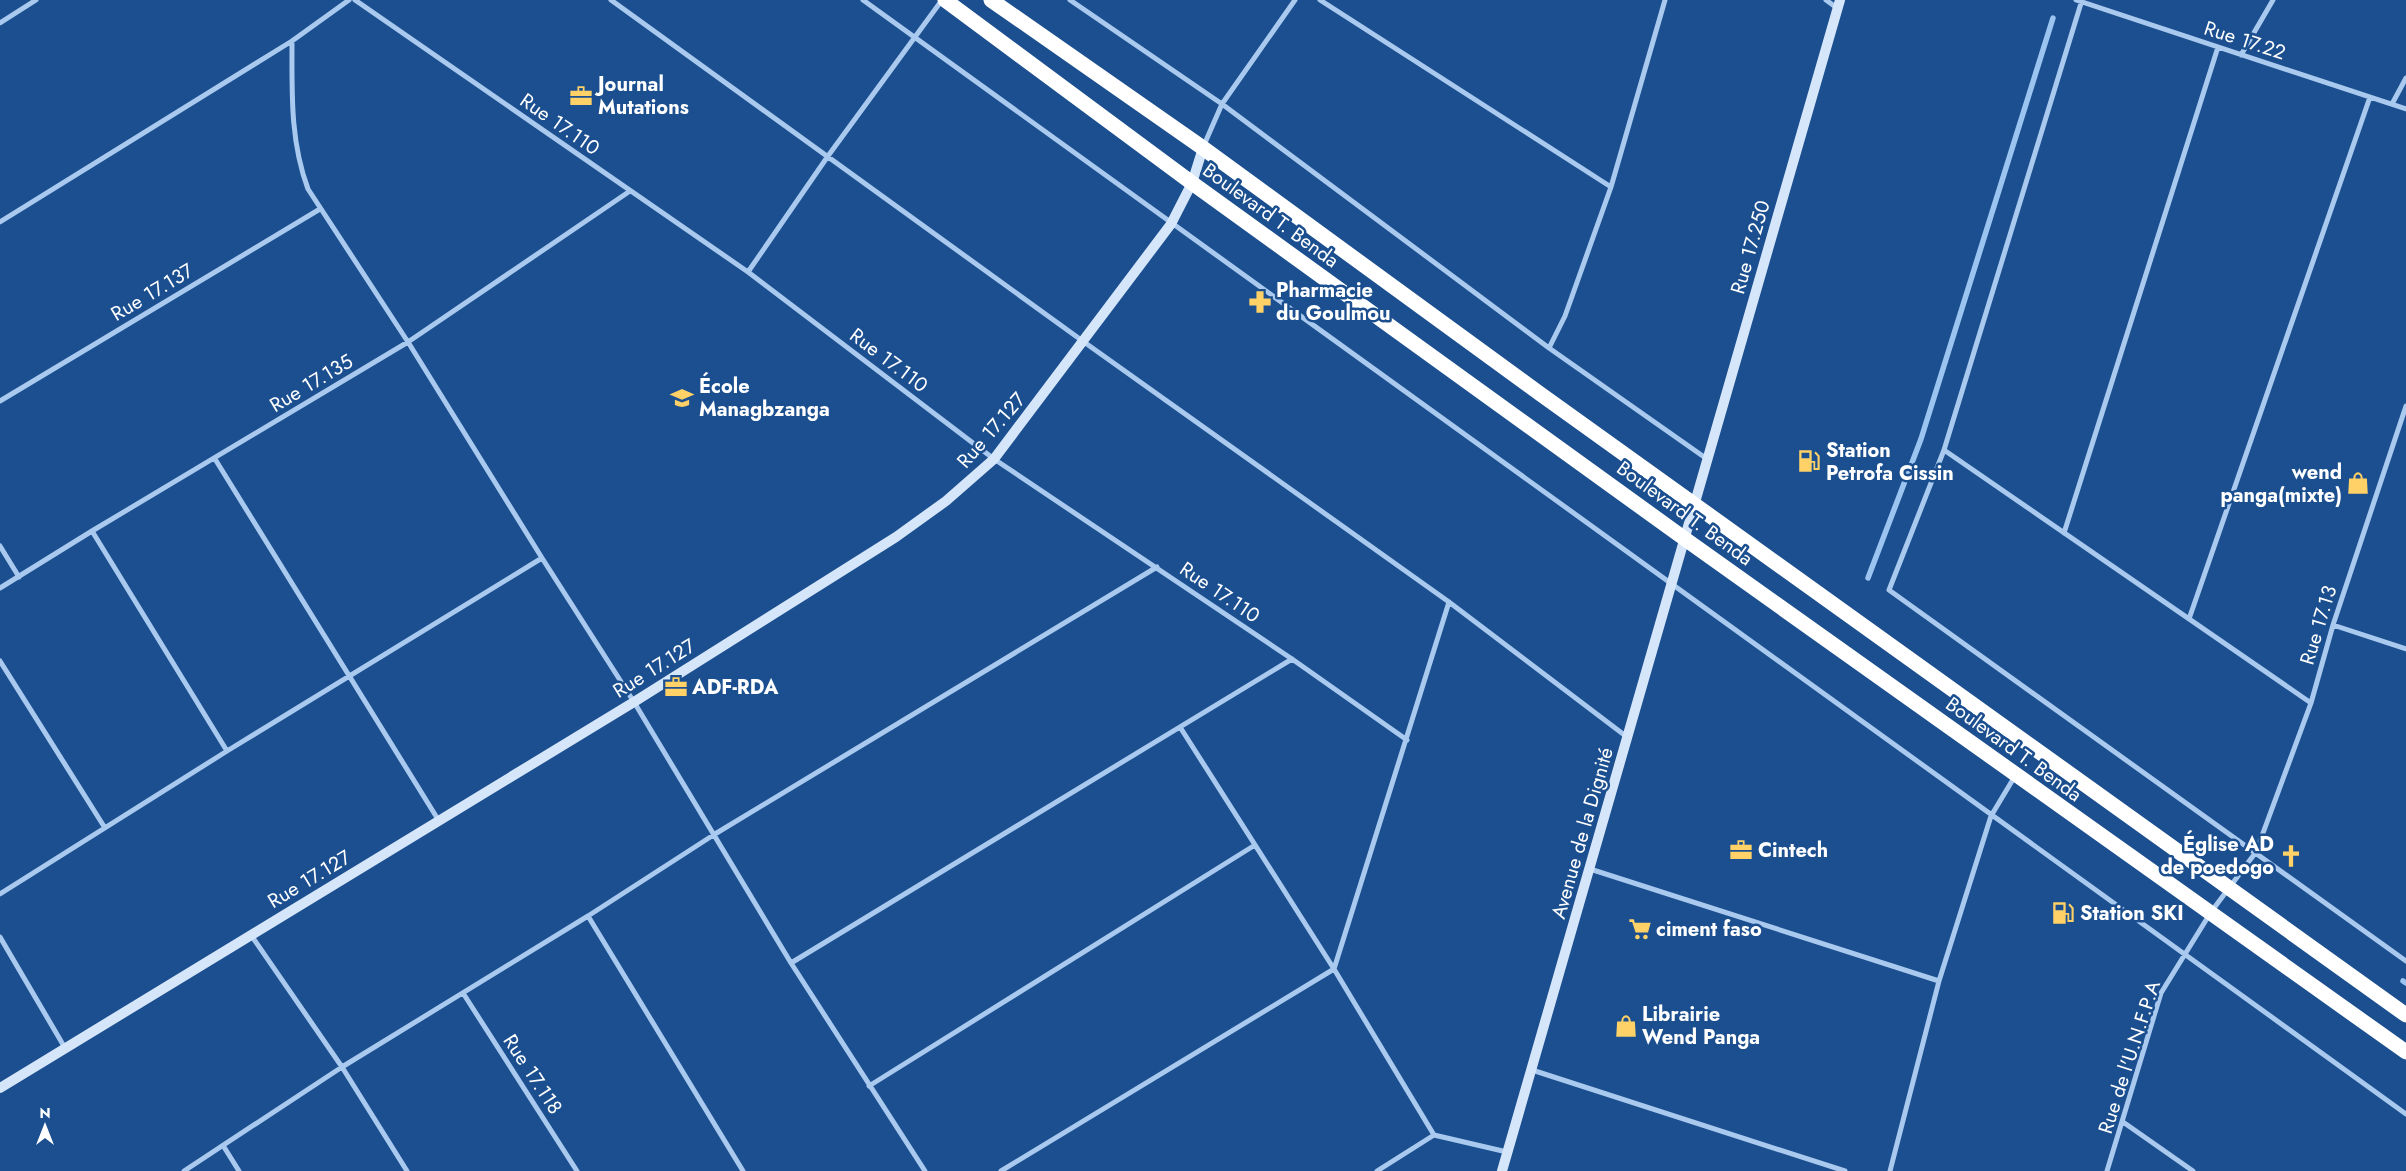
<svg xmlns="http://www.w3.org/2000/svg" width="2406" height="1171" viewBox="0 0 2406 1171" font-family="Jost,sans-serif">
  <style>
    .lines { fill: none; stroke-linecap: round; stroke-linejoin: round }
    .stream { stroke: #9cc4f0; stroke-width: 5.5 }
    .street { stroke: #a9c9ee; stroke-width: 5 }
    .secondary { stroke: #d6e6fa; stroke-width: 10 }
    .highway { stroke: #fff; stroke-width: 15 }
    .labels { text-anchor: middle; stroke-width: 5; stroke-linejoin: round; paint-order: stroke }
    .street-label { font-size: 20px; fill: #fff; stroke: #1b4f8f }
    .poi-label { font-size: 20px; font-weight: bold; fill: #fff; stroke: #1b4f8f; text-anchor: start }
  </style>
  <rect width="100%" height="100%" fill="#1b4f8f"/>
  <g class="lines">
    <!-- stream -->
    <path class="stream" d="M1868 578 1921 439 2053 18
      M2403 981 2406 983"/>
    <!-- street -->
    <path class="street" d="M355 0 748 272 994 459 1292 659 1407 740
      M611 0 1084 342 1449 602 1627 737
      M863 0 2406 1114
      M1070 0 1222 104 1549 348 1707 459
      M1320 0 1611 187
      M1826 0 1837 8
      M2076 0 2406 109
      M2082 0 1944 450 1889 590 2406 961
      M0 23 36 0
      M292 41C292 92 290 141 308 189L408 342 542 558 634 702 791 963 925 1171
      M2241 55 2273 0
      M2392 104 2406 78
      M1204 145 1222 104 1295 0
      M0 222 292 41 349 0
      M748 272 828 156 942 0
      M1549 348 1565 316 1611 187 1665 0
      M0 401 320 209
      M1944 450 2311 703
      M215 459 439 821
      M92 531 227 751
      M2064 533 2218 47
      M0 546 19 577
      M0 588 92 531 408 342 630 191
      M2189 619 2370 97
      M2333 625 2406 649
      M0 661 105 828
      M1180 727 1334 969 1434 1135
      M1590 869 1939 981
      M0 894 227 751 542 558
      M588 916 743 1171
      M251 935 342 1067 407 1171
      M0 937 65 1048
      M791 963 1292 659
      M463 993 577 1171
      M1532 1070 1845 1171
      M869 1086 1255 845
      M2123 1122 2193 1171
      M224 1147 239 1171
      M184 1171 342 1067 588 916 715 834 1157 567
      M1001 1171 1334 969 1449 602
      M1377 1171 1434 1135 1507 1152
      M1890 1171 1939 981 1991 816 2015 776
      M2107 1171 2161 993 2211 912 2256 852 2311 703 2333 625 2406 406"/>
    <!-- secondary -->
    <path class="secondary" d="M0 1088 634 702 896 537 946 501 994 459 1171 224 1192 183 1203 148
      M1502 1171 1840 0"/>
    <!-- highway -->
    <path class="highway" d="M945 0 1192 183 1685 539 2406 1052
      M991 0 1203 148 1539 393 2406 1015"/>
  </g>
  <!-- icons -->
  <defs>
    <symbol id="office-bare" viewBox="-9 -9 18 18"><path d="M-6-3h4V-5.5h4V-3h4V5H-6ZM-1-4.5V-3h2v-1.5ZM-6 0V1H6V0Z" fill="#ffd166" stroke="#1b4f8f" stroke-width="2.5" paint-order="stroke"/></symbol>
    <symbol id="pharmacy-bare" viewBox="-9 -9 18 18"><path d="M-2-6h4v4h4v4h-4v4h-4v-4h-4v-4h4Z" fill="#ffd166" stroke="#1b4f8f" stroke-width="2.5" paint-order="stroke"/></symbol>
    <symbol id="school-bare" viewBox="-9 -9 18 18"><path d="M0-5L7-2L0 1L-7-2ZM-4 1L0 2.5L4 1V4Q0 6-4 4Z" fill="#ffd166" stroke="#1b4f8f" stroke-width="2.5" paint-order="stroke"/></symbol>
    <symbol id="fuel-bare" viewBox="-9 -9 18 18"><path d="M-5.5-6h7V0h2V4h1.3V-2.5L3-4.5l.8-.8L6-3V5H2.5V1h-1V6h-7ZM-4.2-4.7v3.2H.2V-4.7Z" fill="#ffd166" stroke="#1b4f8f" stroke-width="2.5" paint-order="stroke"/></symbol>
    <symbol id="shop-bare" viewBox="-9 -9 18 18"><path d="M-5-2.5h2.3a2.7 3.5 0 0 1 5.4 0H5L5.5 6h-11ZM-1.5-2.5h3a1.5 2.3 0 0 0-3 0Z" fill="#ffd166" stroke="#1b4f8f" stroke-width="2.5" paint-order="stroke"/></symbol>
    <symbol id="church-bare" viewBox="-9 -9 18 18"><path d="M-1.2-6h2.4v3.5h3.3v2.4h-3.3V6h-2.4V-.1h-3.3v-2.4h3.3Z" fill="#ffd166" stroke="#1b4f8f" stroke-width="2.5" paint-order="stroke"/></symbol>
    <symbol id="supermarket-bare" viewBox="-9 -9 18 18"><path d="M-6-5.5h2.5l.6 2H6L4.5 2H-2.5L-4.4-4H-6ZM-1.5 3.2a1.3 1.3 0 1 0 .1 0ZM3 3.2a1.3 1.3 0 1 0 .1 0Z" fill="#ffd166" stroke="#1b4f8f" stroke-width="2.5" paint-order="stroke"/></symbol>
  </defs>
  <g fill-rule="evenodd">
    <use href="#office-bare" x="565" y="80" width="32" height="32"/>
    <use href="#pharmacy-bare" x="1244" y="286" width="32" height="32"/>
    <use href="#school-bare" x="666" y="382" width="32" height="32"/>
    <use href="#fuel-bare" x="1793" y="445" width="32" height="32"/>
    <use href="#shop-bare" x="2342" y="467" width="32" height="32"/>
    <use href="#office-bare" x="660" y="671" width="32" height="32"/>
    <use href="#office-bare" x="1725" y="834" width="32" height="32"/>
    <use href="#church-bare" x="2275" y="840" width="32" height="32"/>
    <use href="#fuel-bare" x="2047" y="897" width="32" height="32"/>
    <use href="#supermarket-bare" x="1624" y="913" width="32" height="32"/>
    <use href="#shop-bare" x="1610" y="1010" width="32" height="32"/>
  </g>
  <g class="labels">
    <!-- street labels -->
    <g class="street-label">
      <text transform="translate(2245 40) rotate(18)" y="7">Rue 17.22</text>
      <text transform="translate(560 124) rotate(35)" y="7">Rue 17.110</text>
      <text transform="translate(1271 215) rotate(36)" y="7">Boulevard T. Benda</text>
      <text transform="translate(1750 247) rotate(-74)" y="7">Rue 17.250</text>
      <text transform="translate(152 292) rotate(-31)" y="7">Rue 17.137</text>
      <text transform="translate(889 360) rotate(37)" y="7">Rue 17.110</text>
      <text transform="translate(311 383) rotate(-31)" y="7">Rue 17.135</text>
      <text transform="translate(991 430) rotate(-49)" y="7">Rue 17.127</text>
      <text transform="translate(1685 513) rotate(36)" y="7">Boulevard T. Benda</text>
      <text transform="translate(1220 592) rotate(34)" y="7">Rue 17.110</text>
      <text transform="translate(2318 625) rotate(-73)" y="7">Rue 17.13</text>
      <text transform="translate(654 668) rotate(-32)" y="7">Rue 17.127</text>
      <text transform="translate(2014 749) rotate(36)" y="7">Boulevard T. Benda</text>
      <text transform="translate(1582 833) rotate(-74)" y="7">Avenue de la Dignité</text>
      <text transform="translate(309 879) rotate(-31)" y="7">Rue 17.127</text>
      <text transform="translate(2129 1057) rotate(-72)" y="7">Rue de l'U.N.F.P.A</text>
      <text transform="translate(533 1074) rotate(57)" y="7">Rue 17.118</text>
    </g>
    <!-- poi labels -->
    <g class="poi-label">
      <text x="598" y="91">Journal<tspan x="598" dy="23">Mutations</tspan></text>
      <text x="1276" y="297">Pharmacie<tspan x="1276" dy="23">du Goulmou</tspan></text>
      <text x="699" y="393">École<tspan x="699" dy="23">Managbzanga</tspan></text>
      <text x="1826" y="457">Station<tspan x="1826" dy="23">Petrofa Cissin</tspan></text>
      <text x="2342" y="479" text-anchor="end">wend<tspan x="2342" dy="23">panga(mixte)</tspan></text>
      <text x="692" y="694">ADF-RDA</text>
      <text x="2274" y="851" text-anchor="end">Église AD<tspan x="2274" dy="23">de poedogo</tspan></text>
      <text x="1758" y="857">Cintech</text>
      <text x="2080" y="920">Station SKI</text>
      <text x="1656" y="936">ciment faso</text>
      <text x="1642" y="1021">Librairie<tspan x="1642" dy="23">Wend Panga</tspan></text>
    </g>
  </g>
  <!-- north arrow -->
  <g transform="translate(45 1126)" stroke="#1b4f8f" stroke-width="4" paint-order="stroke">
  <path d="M0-4L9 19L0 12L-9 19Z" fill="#ffffff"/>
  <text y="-8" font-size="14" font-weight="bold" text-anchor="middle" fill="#ffffff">N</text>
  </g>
</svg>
